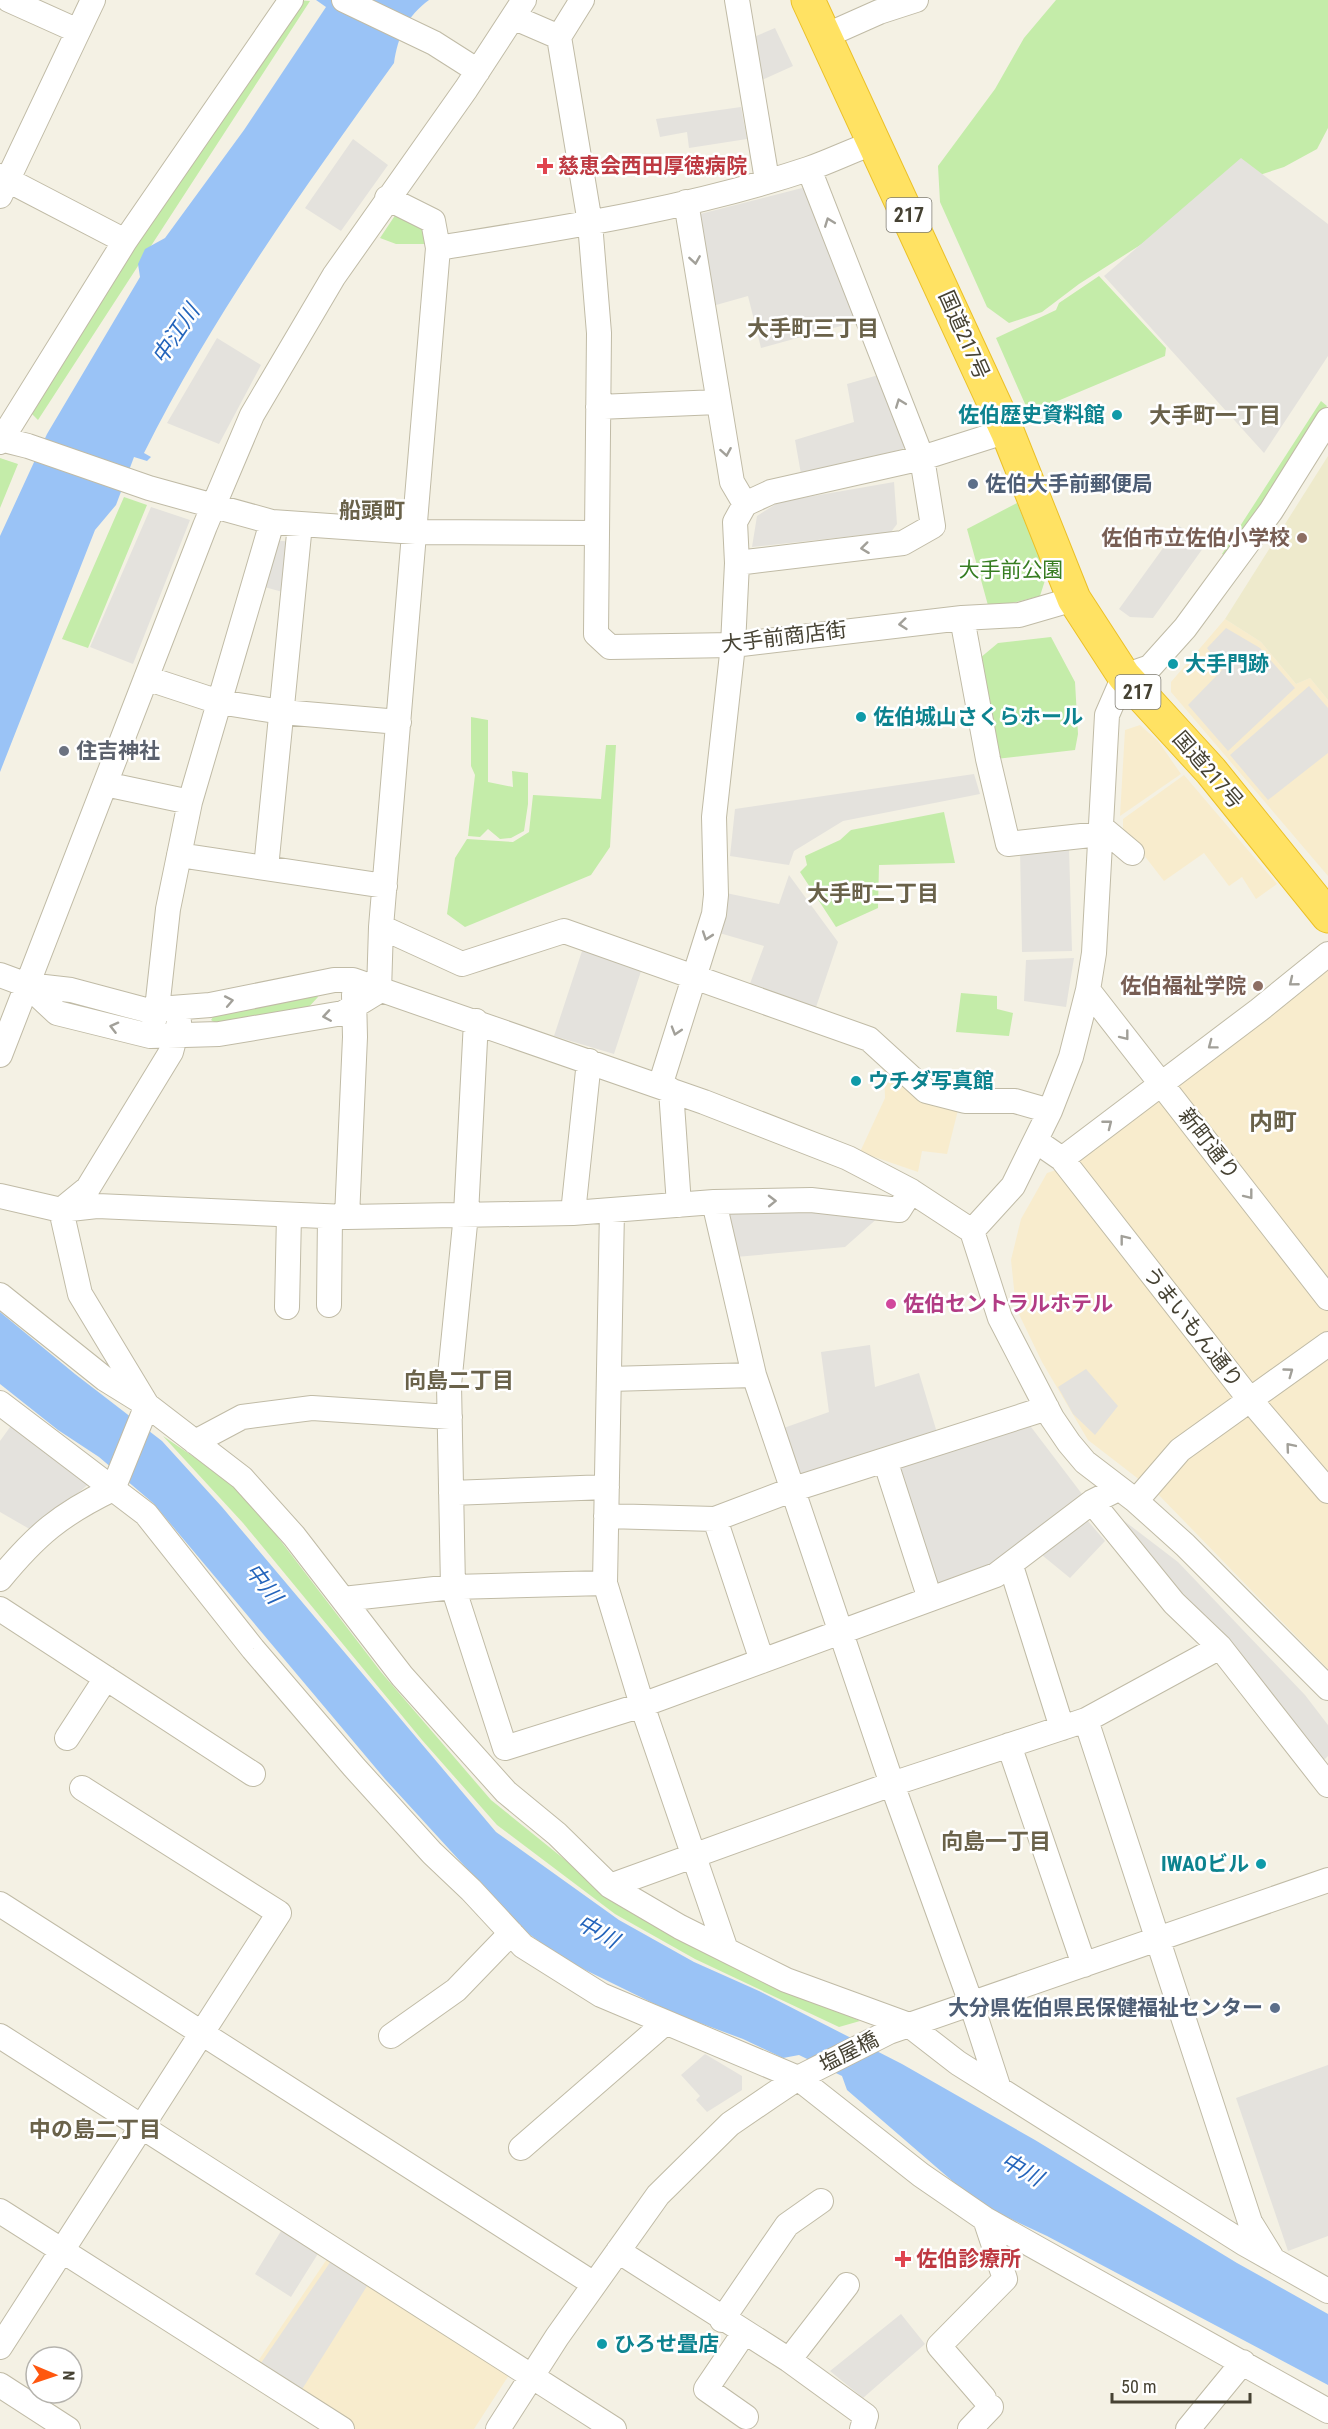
<svg xmlns="http://www.w3.org/2000/svg" width="1328" height="2429" viewBox="0 0 1328 2429" font-family="'Roboto Condensed','Noto Sans JP',sans-serif">
  <style>
    .commercial { fill: #f8eccd }
    .education { fill: #eeeacc }
    .green { fill: #c4eca9 }
    .parking { fill: #e4e2dd }
    .water { fill: #9ac3f6 }
    .lines { fill: none; stroke-linecap: round; stroke-linejoin: round }
    .minor-casing { stroke: #c0bba6; stroke-width: 26 }
    .highway-casing { stroke: #ebc027; stroke-width: 35 }
    .minor { stroke: #fff; stroke-width: 24 }
    .highway { stroke: #ffe263; stroke-width: 33 }
    .oneway { stroke: #a2a099 }
    .health-dot { fill: #e0444e; stroke: #fff; stroke-width: 2 }
    .culture-dot { fill: #0f9aa8; stroke: #fff; stroke-width: 2 }
    .service-dot { fill: #5c6f8a; stroke: #fff; stroke-width: 2 }
    .education-dot { fill: #8d6e63; stroke: #fff; stroke-width: 2 }
    .worship-dot { fill: #6b7280; stroke: #fff; stroke-width: 2 }
    .hotel-dot { fill: #d1479c; stroke: #fff; stroke-width: 2 }
    .labels { text-anchor: middle; stroke-width: 5; stroke-linejoin: round; paint-order: stroke }
    .shield { fill: #fff; stroke: #7e7b70; stroke-width: 1.5 }
    .shield-label { font-size: 20px; font-weight: bold; fill: #464233 }
    .health-label { font-size: 21px; font-weight: bold; fill: #be3a42; stroke: #fff; text-anchor: start }
    .street-label { font-size: 21px; fill: #464233; stroke: #fff }
    .culture-label { font-size: 21px; font-weight: bold; fill: #0d838f; stroke: #fff; text-anchor: start }
    .service-label { font-size: 21px; font-weight: bold; fill: #4e5e75; stroke: #fff; text-anchor: start }
    .education-label { font-size: 21px; font-weight: bold; fill: #785e54; stroke: #fff; text-anchor: end }
    .park-label { font-size: 21px; fill: #377d22; stroke: #fff }
    .worship-label { font-size: 21px; font-weight: bold; fill: #5b616d; stroke: #fff; text-anchor: start }
    .hotel-label { font-size: 21px; font-weight: bold; fill: #b23c85; stroke: #fff; text-anchor: start }
    .neighbourhood-label { font-size: 22px; font-weight: bold; fill: #6a624a; stroke: #fff }
    .water-label { font-size: 22px; font-style: italic; fill: #2364bb; stroke: #fff }
    .quarter-label { font-size: 24px; font-weight: bold; fill: #6a624a; stroke: #fff }
  </style>
  <rect width="100%" height="100%" fill="#f4f1e4"/>
  <!-- commercial -->
  <path class="commercial" d="M1225 619 1261 642 1296 684 1310 678 1328 700V876L1171 692V682Z
    M1140 725 1158 741 1181 774 1120 816 1125 730Z
    M1184 775 1277 884 1256 899 1242 877 1229 886 1204 853 1164 881 1123 828V819Z
    M1328 958V1293L1166 1082Z
    M884 1065 916 1099 958 1110 947 1154 922 1151 918 1172 860 1152 885 1098Z
    M1161 1087 1328 1303V1340L1251 1397 1065 1160Z
    M1062 1168 1247 1399 1145 1484 1088 1440 1042 1362 1016 1308 1011 1260 1021 1219 1047 1173Z
    M1328 1346V1488L1254 1401Z
    M1252 1407 1328 1496V1669L1152 1488Z
    M329 2256 509 2375 474 2429H351L254 2367Z"/>
  <!-- education -->
  <path class="education" d="M1328 456V700L1310 678 1296 684 1261 642 1225 619Z"/>
  <!-- green -->
  <path class="green" d="M295 0 310 1 38 420 29 411Z
    M1056 0H1328V128L1317 149 1284 167 1241 181 1079 284 1042 312 1009 323 987 307 940 202 938 166 995 89 1024 38Z
    M400 208 427 229 426 244H396L380 238Z
    M1099 276 1166 348 1165 356 1029 413 996 338 1056 310 1059 303Z
    M1321 401 1327 406 1229 559 1222 554Z
    M0 458 18 464 0 508Z
    M124 497 147 505 88 648 62 639Z
    M1017 503 1047 574 1040 596 989 609 967 529Z
    M1051 637 1075 682 1078 734 1075 750 996 759 980 658 998 643Z
    M471 717 488 720V782L513 787 512 771 528 773V804L524 831 511 838 500 839 488 829 480 837 468 836 475 775 471 766Z
    M606 745H616L610 847 591 875 465 927 447 914 455 858 467 839 513 842 529 832 533 795 601 799Z
    M944 812 955 863 879 865 878 908 836 927 800 872 807 865 805 856 840 840 851 830Z
    M314 990 318 997 306 1010 222 1027 211 1020 218 1009Z
    M961 993 997 996V1009L1013 1013 1009 1036 956 1032Z
    M163 1436 241 1489 381 1672 491 1800 621 1905 686 1940 860 2021 839 2027 695 1959 615 1914 497 1825 422 1740 243 1523Z"/>
  <!-- parking -->
  <path class="parking" d="M775 28 793 66 762 80 749 39Z
    M741 107 747 139 689 148 687 132 660 137 656 119Z
    M353 139 388 165 341 231 305 208Z
    M1241 158 1328 224V356L1264 453 1104 276Z
    M806 187 859 321 761 348 748 296 709 307 700 214Z
    M217 338 261 365 219 444 167 423Z
    M882 374 909 441 903 449 801 474 795 440 854 422 847 384Z
    M894 482 897 524 891 532 752 547 757 516 779 502Z
    M151 507 190 520 133 664 90 647Z
    M1179 526 1206 544 1153 618 1130 617 1119 609Z
    M270 540 295 542 290 594 257 585Z
    M1226 628 1260 648 1295 688 1228 751 1188 705 1223 669 1207 648Z
    M1309 686 1328 708V753L1268 800 1230 755Z
    M974 774 980 794 843 821 794 851 789 865 730 856 735 809Z
    M1069 848 1072 951 1022 952 1020 850Z
    M789 875 838 942 814 1013 748 989 764 946 716 932 726 893 779 904Z
    M583 948 643 965 614 1054 554 1036Z
    M1074 958 1066 1007 1024 1001 1026 960Z
    M816 1207 880 1216 845 1247 736 1257 722 1213Z
    M870 1345 875 1387 919 1373 938 1436 796 1482 778 1430 829 1412 821 1352Z
    M1086 1369 1118 1406 1095 1435 1073 1414 1058 1387Z
    M13 1423 91 1482 33 1531 0 1512V1441Z
    M1028 1423 1085 1498 995 1568 934 1589 895 1468Z
    M1082 1514 1105 1541 1070 1578 1037 1551Z
    M1119 1517 1178 1562 1305 1695 1328 1725V1756L1319 1765 1177 1596Z
    M705 2054 742 2076V2090L707 2112 696 2100 700 2096 681 2075Z
    M1328 2065V2236L1288 2251 1236 2098Z
    M284 2226 319 2252 291 2297 255 2274Z
    M331 2261 367 2286 301 2391 259 2366Z
    M901 2314 925 2344 863 2398 830 2371Z"/>
  <!-- water -->
  <path class="water" d="M316 0H429C407 16 398 36 394 63 304 188 213 315 144 453L151 457 147 461 134 457 116 505 95 530 0 772V536L47 434 140 277 138 264 145 249 165 238 244 130 326 7Z
    M0 1312 75 1374 162 1441 222 1507 496 1832 619 1920 694 1962 759 1991 902 2064 1035 2140 1237 2263 1328 2314V2385L1047 2236 979 2204 847 2090 842 2076 799 2055 783 2058 743 2039 673 2013 565 1960 522 1929 385 1779 153 1503 99 1457 58 1430 0 1384Z"/>
  <g class="lines">
    <defs>
      <path id="minor" d="M9 0 78 31
        M344 0 434 43 478 71
        M737 0 767 180
        M515 18 559 37 590 223 599 333 596 634 610 647 733 645 962 618 1019 615 1074 599
        M825 36 879 12 916 0
        M559 37 582 0
        M0 176 125 241
        M0 196 93 0
        M686 202 732 482 745 504
        M438 248C562 228 688 209 808 169 831 161 853 150 876 142
        M598 407 718 402
        M1328 420 1271 511 1185 628 1150 667 1124 676 1107 715 1094 953 1088 990 1071 1057 1050 1111 1013 1186 972 1231 1000 1318 1052 1418 1069 1443 1085 1462 1136 1501 1185 1545 1328 1688
        M0 439 28 446 149 488 272 522 416 532 595 533
        M0 442 125 241 291 0
        M737 563 903 543 933 526 922 458 809 169
        M962 618 988 759 1008 844 1100 834
        M146 678 219 702 282 712 399 722
        M105 784 190 802
        M1101 827 1132 853
        M179 855 385 886
        M266 868 300 524
        M381 927 462 964 564 931 869 1039 926 1091 965 1101H1015L1050 1111
        M0 975 27 985 71 990 146 1010 210 1005 334 980H353L704 1102 848 1158 911 1191 972 1231
        M27 985 57 1013 150 1036 219 1034 343 1013 379 991
        M1088 990 1328 1298
        M379 991 381 927 438 248 433 221 387 198
        M476 1021 466 1214 449 1385 453 1587 505 1748 642 1705 996 1575 1092 1502 1118 1489
        M150 1036 157 1009 168 909 190 802 272 522
        M0 1055 205 526 252 415 334 276 466 89 524 0
        M660 1086 714 914 716 895 714 817 733 645 737 563 735 522 745 504 771 492 922 458 1007 431
        M671 1090 679 1205
        M1036 1141 1062 1159 1251 1401 1328 1491
        M1062 1159 1259 1010 1328 954
        M0 1196 61 1210 97 1206 347 1217 573 1213 714 1202 811 1200 899 1210 911 1191
        M714 1202 754 1375 892 1784 971 2003 999 2089
        M61 1210 88 1188 171 1052 179 1022
        M612 1210 605 1583 642 1705 726 1950
        M573 1213 589 1061
        M347 1217 355 1037 354 995
        M0 1295 105 1379 147 1405 242 1478 294 1536 402 1676 506 1792 557 1834 610 1886 680 1927 786 1980 909 2025 958 2063 1245 2244 1328 2291
        M329 1305 330 1217
        M287 1307 289 1215
        M609 1379 754 1375
        M0 1403 146 1514 253 1649 354 1767 432 1853 471 1890 523 1946 601 1995 798 2078 921 2175 985 2219 1328 2411
        M195 1442 242 1417 312 1408 450 1417
        M885 1460 930 1599
        M451 1493 607 1487
        M1136 1501 1180 1450 1328 1344
        M1092 1502 1174 1603 1220 1647 1328 1785
        M606 1516 715 1519 794 1489 1047 1408
        M715 1519 762 1661
        M1011 1566 1062 1728
        M0 1579C36 1535 61 1514 113 1489L147 1405 80 1294 61 1210
        M343 1599 453 1587 605 1583
        M0 1609 253 1774
        M1086 1720 1250 2222 1271 2256
        M67 1738 106 1678
        M1009 1745 1084 1965
        M610 1886 892 1784 1086 1720 1220 1647
        M0 1904 594 2284
        M0 2036 614 2429
        M391 2036 456 1990 511 1933
        M521 2148 665 2023
        M0 2211 342 2429
        M618 2251 789 2360 866 2416 862 2429
        M722 2320 787 2225 821 2201
        M744 2333 706 2389 746 2417
        M0 2347 279 1913 82 1788
        M789 2360 847 2285
        M0 2385 68 2429
        M984 2398 939 2346 1005 2279 985 2219
        M498 2429 557 2337 658 2195 730 2124 771 2096 798 2078 889 2032 1328 1880
        M970 2429 991 2407
        M1188 2429 1243 2362"/>
      <path id="highway" d="M808 0 1007 431 1074 599 1124 676 1211 771 1328 916"/>
    </defs>
    <!-- minor casing -->
    <use href="#minor" class="minor-casing"/>
    <!-- highway casing -->
    <use href="#highway" class="highway-casing"/>
    <!-- minor -->
    <use href="#minor" class="minor"/>
    <!-- highway -->
    <use href="#highway" class="highway"/>
  </g>
  <!-- one-way arrows -->
  <defs><path id="oneway-chevron" d="M-2-3.5L2.5 0L-2 3.5" fill="none" stroke-width="1.6" stroke-linecap="round" stroke-linejoin="round" transform="scale(1.5)"/></defs>
  <g class="oneway">
    <use href="#oneway-chevron" transform="translate(829 222) rotate(-111)"/>
    <use href="#oneway-chevron" transform="translate(695 260) rotate(81)"/>
    <use href="#oneway-chevron" transform="translate(900 403) rotate(-111)"/>
    <use href="#oneway-chevron" transform="translate(726 452) rotate(80)"/>
    <use href="#oneway-chevron" transform="translate(865 548) rotate(173)"/>
    <use href="#oneway-chevron" transform="translate(903 624) rotate(174)"/>
    <use href="#oneway-chevron" transform="translate(707 936) rotate(109)"/>
    <use href="#oneway-chevron" transform="translate(1293 982) rotate(141)"/>
    <use href="#oneway-chevron" transform="translate(229 1001) rotate(-11)"/>
    <use href="#oneway-chevron" transform="translate(327 1016) rotate(171)"/>
    <use href="#oneway-chevron" transform="translate(114 1027) rotate(-166)"/>
    <use href="#oneway-chevron" transform="translate(676 1031) rotate(107)"/>
    <use href="#oneway-chevron" transform="translate(1125 1036) rotate(52)"/>
    <use href="#oneway-chevron" transform="translate(1212 1045) rotate(143)"/>
    <use href="#oneway-chevron" transform="translate(1108 1124) rotate(-38)"/>
    <use href="#oneway-chevron" transform="translate(1249 1195) rotate(52)"/>
    <use href="#oneway-chevron" transform="translate(772 1201) rotate(-1)"/>
    <use href="#oneway-chevron" transform="translate(1124 1239) rotate(-128)"/>
    <use href="#oneway-chevron" transform="translate(1289 1372) rotate(-36)"/>
    <use href="#oneway-chevron" transform="translate(1290 1447) rotate(-130)"/>
  </g>
  <!-- markers -->
  <g class="health-dot">
    <path d="M542 157h6v6h6v6h-6v6h-6v-6h-6v-6h6z"/>
    <path d="M900 2250h6v6h6v6h-6v6h-6v-6h-6v-6h6z"/>
  </g>
  <g class="culture-dot">
    <circle cx="1117" cy="415" r="6"/>
    <circle cx="1173" cy="664" r="6"/>
    <circle cx="861" cy="717" r="6"/>
    <circle cx="856" cy="1081" r="6"/>
    <circle cx="1261" cy="1864" r="6"/>
    <circle cx="602" cy="2344" r="6"/>
  </g>
  <g class="service-dot">
    <circle cx="973" cy="484" r="6"/>
    <circle cx="1275" cy="2008" r="6"/>
  </g>
  <g class="education-dot">
    <circle cx="1302" cy="538" r="6"/>
    <circle cx="1258" cy="986" r="6"/>
  </g>
  <circle class="worship-dot" cx="64" cy="751" r="6"/>
  <circle class="hotel-dot" cx="891" cy="1304" r="6"/>
  <g class="labels">
    <!-- shield labels -->
    <g class="shield">
      <rect x="886.5" y="198" width="45" height="34" rx="4.5"/>
      <rect x="1115.5" y="675" width="45" height="34" rx="4.5"/>
    </g>
    <g class="shield-label">
      <text x="909" y="222">217</text>
      <text x="1138" y="699">217</text>
    </g>
    <!-- health labels -->
    <g class="health-label">
      <text x="558" y="173">慈恵会西田厚徳病院</text>
      <text x="916" y="2266">佐伯診療所</text>
    </g>
    <!-- street labels -->
    <g class="street-label">
      <text transform="translate(964 335) rotate(66)" y="7">国道217号</text>
      <text transform="translate(784 637) rotate(-7)" y="7">大手前商店街</text>
      <text transform="translate(1208 770) rotate(49)" y="7">国道217号</text>
      <text transform="translate(1209 1144) rotate(52)" y="7">新町通り</text>
      <text transform="translate(1193 1327) rotate(52)" y="7">うまいもん通り</text>
      <text transform="translate(849 2052) rotate(-27)" y="7">塩屋橋</text>
    </g>
    <!-- culture labels -->
    <g class="culture-label">
      <text x="1105" y="422" text-anchor="end">佐伯歴史資料館</text>
      <text x="1185" y="671">大手門跡</text>
      <text x="873" y="724">佐伯城山さくらホール</text>
      <text x="868" y="1088">ウチダ写真館</text>
      <text x="1249" y="1871" text-anchor="end">IWAOビル</text>
      <text x="614" y="2351">ひろせ畳店</text>
    </g>
    <!-- service labels -->
    <g class="service-label">
      <text x="985" y="491">佐伯大手前郵便局</text>
      <text x="1263" y="2015" text-anchor="end">大分県佐伯県民保健福祉センター</text>
    </g>
    <!-- education labels -->
    <g class="education-label">
      <text x="1290" y="545">佐伯市立佐伯小学校</text>
      <text x="1246" y="993">佐伯福祉学院</text>
    </g>
    <!-- park labels -->
    <g class="park-label">
      <text x="1011" y="577">大手前公園</text>
    </g>
    <!-- worship labels -->
    <g class="worship-label">
      <text x="76" y="758">住吉神社</text>
    </g>
    <!-- hotel labels -->
    <g class="hotel-label">
      <text x="903" y="1311">佐伯セントラルホテル</text>
    </g>
    <!-- neighbourhood labels -->
    <g class="neighbourhood-label">
      <text x="813" y="336">大手町三丁目</text>
      <text x="1215" y="423">大手町一丁目</text>
      <text x="372" y="518">船頭町</text>
      <text x="873" y="901">大手町二丁目</text>
      <text x="459" y="1388">向島二丁目</text>
      <text x="996" y="1849">向島一丁目</text>
      <text x="95" y="2137">中の島二丁目</text>
    </g>
    <!-- water labels -->
    <g class="water-label">
      <text transform="translate(175 334) rotate(-56)" y="8">中江川</text>
      <text transform="translate(264 1583) rotate(52)" y="8">中川</text>
      <text transform="translate(598 1931) rotate(29)" y="8">中川</text>
      <text transform="translate(1022 2169) rotate(29)" y="8">中川</text>
    </g>
    <!-- quarter labels -->
    <g class="quarter-label">
      <text x="1273" y="1130">内町</text>
    </g>
  </g>
  <!-- north arrow -->
  <g transform="translate(54 2375) rotate(92)"><circle r="28" fill="#ffffff" stroke="#b5b3ad" stroke-width="1.5"/>
  <path d="M0-4.5L10 22L0 15L-10 22Z" fill="#ff570f"/>
  <text y="-9" font-size="16" font-weight="bold" text-anchor="middle" fill="#464233">N</text>
  </g>
  <!-- scale -->
  <path d="M1112 2393v9h138v-9" fill="none" stroke="#464233" stroke-width="3"/>
  <text x="1121" y="2393" font-size="18" fill="#464233" stroke="#ffffff" stroke-width="4.5" paint-order="stroke">50 m</text>
</svg>
